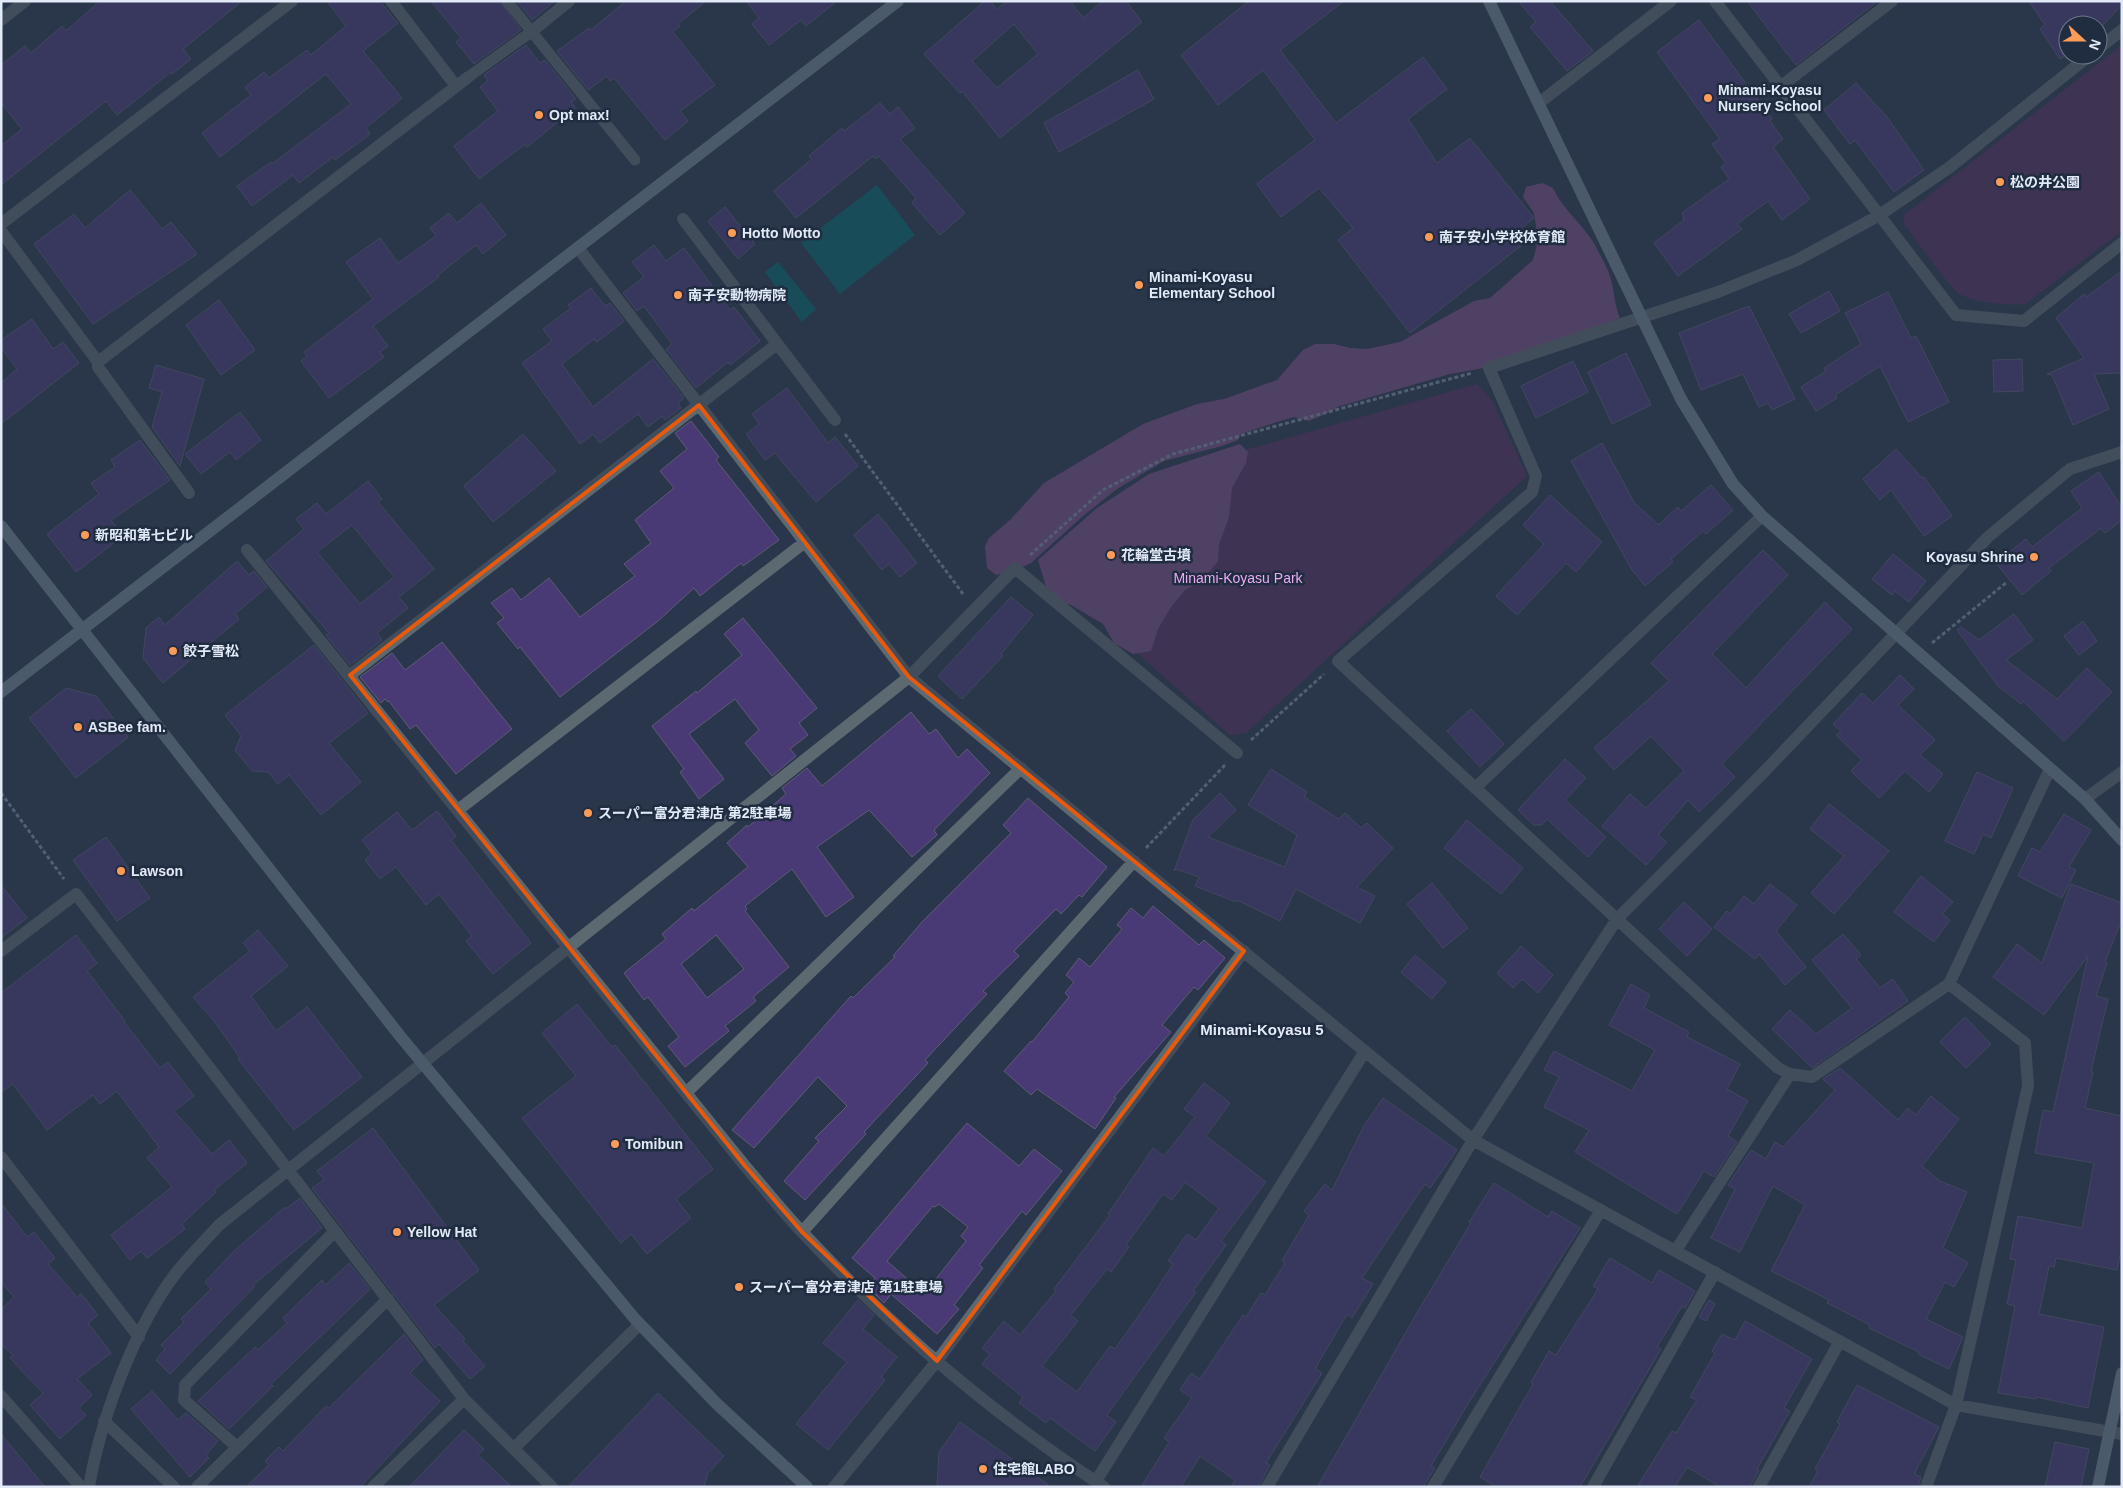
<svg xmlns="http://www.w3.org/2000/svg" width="2123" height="1488" viewBox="0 0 2123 1488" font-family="Arial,'Noto Sans JP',sans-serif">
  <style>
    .green { fill: #5a3060 }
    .forest { fill: #7d4e84 }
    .water { fill: #03676c }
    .building { fill: #493a76; stroke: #5f5b75; fill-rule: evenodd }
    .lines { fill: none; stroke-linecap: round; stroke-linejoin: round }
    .path { stroke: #848ea0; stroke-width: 3; stroke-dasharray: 4 2.5; stroke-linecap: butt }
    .lane { stroke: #5d6970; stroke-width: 11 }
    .street { stroke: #5d6970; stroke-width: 12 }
    .secondary { stroke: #728690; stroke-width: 12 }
    .marked { fill: none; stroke: #e8590c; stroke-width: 4; stroke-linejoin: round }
    .poi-dot { fill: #fe9c57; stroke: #202c40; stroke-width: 2 }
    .labels { text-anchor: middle; stroke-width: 5; stroke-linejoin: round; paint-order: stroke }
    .poi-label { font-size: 14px; font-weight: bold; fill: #e2eaf8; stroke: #202c40; text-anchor: start }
    .park-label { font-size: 14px; fill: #eda9f6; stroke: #202c40 }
    .neighbourhood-label { font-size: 15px; font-weight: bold; fill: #e2eaf8; stroke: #202c40 }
  </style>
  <rect width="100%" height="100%" fill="#2a364b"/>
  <!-- green -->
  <path class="green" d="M2122 45V231L2025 304C2010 306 1973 302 1960 294 1950 289 1914 236 1904 224V215Z
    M1477 384 1492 400 1527 476 1246 733 1230 735 1049 575 1176 470Z"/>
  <!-- forest -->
  <path class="forest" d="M1542 183 1553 188C1563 210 1583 224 1595 245 1601 257 1610 271 1612 284 1615 297 1615 307 1620 318L1484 368 1450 374 1337 407 1332 411 1309 421 1294 417 1277 422 1241 434 1238 440 1222 446 1164 461 1117 489 1083 516 1031 563 1012 572 996 575 987 568 985 546 989 538 1011 519 1044 483 1143 424 1197 404 1224 399 1277 380 1303 350 1315 344H1334L1350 348 1367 349 1400 342 1474 301 1490 298 1533 260 1538 240 1534 213 1523 197 1526 187Z
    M1240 444 1248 452 1246 463 1232 488 1229 517 1219 544 1218 561 1202 581 1185 590 1171 607 1158 629 1151 651 1133 654 1114 643 1103 624 1071 605 1059 601 1047 590 1038 560 1097 508 1149 474Z"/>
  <!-- water -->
  <path class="water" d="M877 185 915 235 840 294 801 243Z
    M778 262 816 309 802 322 765 272Z"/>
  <!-- building -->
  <path class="building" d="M100 1H242L183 49 191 59 172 74 171 72 117 115 106 101 1 185V146L22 129 1 103V65L25 46 31 53 62 26 66 31Z
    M327 1H380L395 20 398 23 363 51 402 98 366 128 370 134 335 160 333 157 299 183 293 175 252 206 237 186 271 162 272 164 351 104 326 74 220 157 202 133 251 95 245 87 264 72 269 78 307 50 311 55 346 26Z
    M431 1H500L521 30 474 64 456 42 461 38Z
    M517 1H555L532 20Z
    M626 1H706L678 24 680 26 673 32 715 85 680 111 688 121 665 140 614 78 610 81 607 76 588 90 557 51 589 28 591 30Z
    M746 1H837L806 26 801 20 769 45 752 24 759 18Z
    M985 1H990L997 9 1008 1H1070L1083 18 1103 1H1126L1142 22 1000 138 962 91 960 93 924 54ZM1014 24 1038 54 997 88 972 61Z
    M1249 1H1344L1280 50 1336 123 1423 57 1447 89 1408 119 1437 163 1470 138 1534 218 1514 234 1522 245 1410 333 1338 240 1353 228 1319 188 1281 217 1257 184 1315 140 1263 70 1218 105 1181 55Z
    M1518 1H1550L1593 51 1567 71 1530 27 1536 22Z
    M1747 1H1878L1796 65Z
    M2029 1H2122V5L2098 30V25H2068V54L2060 59 2040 29 2045 25Z
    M1699 20 1772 119 1770 121 1783 139 1773 147 1810 199 1782 220 1768 201 1737 224 1742 229 1678 276 1654 243 1684 220 1682 213 1729 179 1721 167 1726 163 1712 144 1720 139 1657 52Z
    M526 45 540 63 545 60 576 99 571 102 575 108 527 147 525 144 479 179 454 146 498 111 480 87 488 81 484 75Z
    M1138 70 1154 99 1059 152 1044 123Z
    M1856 83 1887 117 1924 170 1894 192 1855 140 1850 144 1824 110Z
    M880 103 890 114 898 107 915 128 900 139 965 213 940 235 912 203 916 198 879 156 876 159 873 156 796 218 774 191 812 159 809 156 842 128 844 131Z
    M130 190 162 229 171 222 197 254 93 324 34 244 74 214 85 228Z
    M481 203 506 235 483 254 476 245 438 275 439 277 373 326 388 346 380 352 384 357 329 398 301 361 307 356 304 352 373 299 346 262 380 238 398 263 436 236 430 228 449 213 457 223Z
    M725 207 755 244 738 259 708 221Z
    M654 245 666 261 684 248 730 310 734 307 760 341 730 365 728 362 696 388 666 349 672 344 644 306 637 311 623 293 644 277 632 262Z
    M2122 271V373L2094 374 2109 409 2073 425 2052 375 2047 374 2084 358 2056 318 2084 294 2086 297Z
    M591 288 605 306 610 303 624 321 597 342 594 339 562 364 593 407 653 359 684 398 678 403 681 408 665 420 662 416 648 427 638 414 600 443 593 434 580 444 522 363 552 341 543 329 571 308 568 305Z
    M1829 291 1840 311 1801 333 1789 314Z
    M1888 292 1911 338 1916 336 1949 402 1908 422 1880 366 1835 395 1837 398 1816 411 1801 387 1826 371 1824 368 1861 344 1845 313Z
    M219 300 255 350 221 375 186 325Z
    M1749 306 1795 399 1772 410 1768 403 1759 407 1743 374 1701 390 1679 333Z
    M32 319 53 349 63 342 79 363 1 424V383L17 369 1 347V340Z
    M1626 353 1651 405 1612 424 1588 372Z
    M2022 359 2023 391 1994 392 1993 360Z
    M1573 361 1588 392 1536 418 1521 386Z
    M156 365 204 379 180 466 152 427 162 392 149 388Z
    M787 388 828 443 835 437 858 466 816 502 775 453 765 460 746 434 759 424 752 414Z
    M240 412 261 440 236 460 230 452 201 474 185 454Z
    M691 421 719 457 716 460 779 540 743 566 741 563 700 596 694 588 658 621 560 697 520 647 518 649 497 623 504 618 491 603 512 588 521 600 549 578 580 617 635 576 624 564 651 543 635 520 674 488 660 471 687 449 675 433Z
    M523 434 556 471 493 522 464 486Z
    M140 440 170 480 111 520 123 536 76 572 47 534 99 494 91 483 115 467 111 460Z
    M1602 443 1634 502 1658 525 1678 507 1681 511 1711 485 1733 510 1706 534 1703 531 1671 559 1673 562 1645 586 1632 570 1571 461Z
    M1896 449 1922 478 1924 477 1952 516 1924 536 1891 490 1880 500 1863 479Z
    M2099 472 2122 508V520L2105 533 2101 528 2049 568 2051 571 2022 595 1996 563 2026 539 2032 547 2082 508 2071 491Z
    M368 481 382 499 378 502 434 569 399 597 408 608 377 633 382 640 350 665 326 635 329 633 266 561 304 529 296 519 317 503 326 514ZM352 525 394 577 360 604 317 552Z
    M1550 495 1602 542 1576 572 1566 563 1517 615 1496 596 1544 544 1523 525Z
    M878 514 917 563 900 577 889 564 882 570 854 535Z
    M1763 550 1788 575 1712 654 1746 688 1825 602 1852 629 1722 764 1735 777 1699 812 1688 800 1658 835 1667 842 1646 865 1602 826 1630 794 1646 808 1684 771 1651 736 1614 770 1594 748 1669 681 1651 663Z
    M1893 554 1926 581 1909 602 1895 591 1892 595 1872 579Z
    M237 561 249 575 254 571 267 587 235 614 239 619 163 683 143 658 146 628 159 617 165 625Z
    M1011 597 1033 615 1001 654 1003 656 962 699 938 676Z
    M2014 614 2033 640 2006 660 2057 699 2087 668 2112 692 2064 741 2023 701 2021 704 1998 686 1957 630 1961 627 1979 640Z
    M743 618 817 708 799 723 808 735 790 749 796 756 772 776 745 743 759 730 735 699 689 734 724 779 699 799 680 772 684 769 652 726 696 691 697 693 742 655 724 634Z
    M2083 621 2097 641 2079 655 2064 636Z
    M442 642 512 729 456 774 416 725 410 729 389 701 388 702 385 699 381 703 360 677 392 653 405 670Z
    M314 645 368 713 329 743 361 782 321 815 289 775 278 784 268 772 252 771 235 750 241 736 225 715Z
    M1900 675 1914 689 1898 705 1935 740 1920 755 1943 774 1929 792 1905 771 1879 798 1851 771 1862 760 1836 735 1841 731 1833 724 1862 693 1873 703Z
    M66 688 96 696 128 737 76 778 29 718Z
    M1471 709 1504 744 1480 767 1447 731Z
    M911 712 929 734 936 729 958 758 967 749 990 773 934 830 937 835 912 857 869 810 817 847 854 897 826 917 792 869 745 906 747 909 745 911 789 967 753 997 756 1001 725 1026 729 1031 685 1067 668 1046 679 1037 648 997 644 1000 624 973 666 939 662 934 692 908 694 911 748 867 727 843 747 825 748 827 786 794 782 788 807 768 822 786ZM716 935 744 969 707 998 681 964Z
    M1565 759 1586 778 1565 800 1606 837 1588 857 1547 819 1542 825H1534L1518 810Z
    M1271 769 1307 792 1304 797 1339 819 1345 813 1361 828 1367 823 1393 848 1357 887 1375 896 1360 923 1296 889 1280 921 1237 900 1236 902 1195 886 1199 877 1176 869 1174 871 1193 820 1220 793 1236 810 1208 837 1285 867 1297 835 1248 805Z
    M1977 772 2013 788 1991 838 1983 834 1974 854 1945 841Z
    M1028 798 1107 867 1082 897 1079 895 1061 914 1056 909 1014 951 1019 956 983 991 987 994 925 1060 928 1063 864 1132 866 1134 805 1200 784 1181 819 1141 815 1138 847 1106 818 1077 754 1148 732 1130 851 996 853 998 895 957 893 956 922 922 1011 833 1003 825Z
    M1829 804 1889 851 1834 914 1811 893 1844 856 1810 829Z
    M437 811 456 836 451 840 531 943 493 974 466 941 472 936 439 894 426 905 396 867 380 879 365 860 372 853 362 840 397 812 412 830Z
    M2064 814 2091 830 2069 867 2076 870 2062 898 2018 876 2032 848 2040 852Z
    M1467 820 1523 868 1501 894 1444 848Z
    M106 837 150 898 117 921 73 860Z
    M1921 876 1953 902 1942 914 1950 920 1934 942 1894 912Z
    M1432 883 1468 928 1443 948 1407 904Z
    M1770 884 1797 905 1776 931 1806 967 1785 985 1759 954 1755 959 1714 927 1727 911 1730 914 1744 896 1754 904Z
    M2071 884 2122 903V919L2105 962 2107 963 2096 996 2108 999 2091 1071 2093 1072 2085 1108 2122 1116V1247L2117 1270 2056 1258 2054 1267 2049 1266 2039 1314 2104 1327 2088 1408 2036 1397V1399L1998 1393 2015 1306 2007 1304 2016 1260 2010 1259 2018 1216 2082 1228 2094 1163 2035 1153 2043 1110 2053 1112 2088 956 2044 1015 1993 977 2017 944 2042 963Z
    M1 885 27 918 1 938Z
    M1684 902 1712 929 1687 956 1659 929Z
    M1153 906 1199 945 1204 940 1225 958 1198 990 1194 987 1162 1025 1171 1032 1114 1097 1116 1098 1095 1129 1037 1089 1031 1095 1004 1071 1031 1041 1032 1042 1069 997 1065 993 1074 982 1066 975 1079 958 1090 967 1122 929 1117 925 1131 908 1143 918Z
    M258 930 288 966 251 996 276 1031 307 1007 362 1077 294 1130 238 1059 240 1058 215 1022 193 997 250 951 243 943Z
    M1843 934 1861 955 1856 959 1880 988 1893 979 1908 1001 1812 1068 1772 1029 1790 1010 1816 1034 1852 1008 1812 960Z
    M76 935 97 963 87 971 125 1021 124 1022 160 1068 168 1062 194 1096 174 1111 212 1154 229 1140 247 1163 214 1190 216 1192 182 1224 185 1229 147 1258 141 1251 130 1260 111 1235 172 1187 147 1158 159 1147 117 1091 100 1104 93 1095 47 1130 13 1084 1 1092V993Z
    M1521 946 1553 975 1538 993 1522 979 1513 988 1497 973Z
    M1415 955 1446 982 1432 999 1401 972Z
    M1631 984 1650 995 1644 1008 1689 1032 1687 1037 1740 1064 1727 1089 1748 1101 1728 1136 1737 1142 1714 1177 1704 1171 1677 1214 1575 1152 1589 1130 1544 1107 1559 1077 1544 1070 1554 1051 1632 1091 1655 1050 1609 1025Z
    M577 1004 612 1047 615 1045 713 1169 676 1199 691 1218 647 1254 631 1234 621 1243 522 1118 576 1076 542 1033Z
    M1965 1017 1991 1044 1966 1068 1940 1042Z
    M1840 1068 1898 1120 1908 1108 1916 1115 1931 1096 1959 1119 1922 1166 1940 1181 1967 1192 1943 1248 1968 1263 1954 1287 1945 1282 1926 1319 1963 1337 1949 1369 1918 1354 1919 1352 1869 1328 1870 1325 1827 1303 1829 1300 1771 1271 1805 1205 1773 1186 1740 1252 1711 1238 1735 1189 1728 1185 1751 1150 1766 1159 1775 1142 1783 1147 1835 1090 1823 1079Z
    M1204 1083 1230 1103 1206 1136 1266 1182 1221 1241 1226 1245 1193 1291 1196 1292 1107 1415 1116 1422 1095 1451 1050 1418 1046 1423 1019 1403 1023 1397 982 1364 990 1354 982 1348 1004 1321 1020 1335 1056 1291 1054 1289 1110 1215 1108 1214 1153 1148 1164 1156 1195 1117 1184 1109ZM1185 1182 1219 1208 1196 1240 1187 1234 1168 1261 1173 1264 1151 1298 1115 1349 1110 1346 1077 1392 1042 1366 1078 1321 1071 1315 1107 1269 1111 1272 1129 1247 1126 1245 1163 1194 1172 1200Z
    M1383 1098 1457 1150 1430 1188 1425 1184 1362 1278 1373 1284 1352 1318 1347 1314 1315 1369 1322 1373 1266 1463 1270 1465 1260 1484 1258 1487H1231L1235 1480 1200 1456 1181 1487H1141L1169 1442 1164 1438 1192 1398 1180 1390 1191 1373 1200 1379 1243 1315 1246 1317 1261 1293 1265 1295 1285 1263 1282 1261 1309 1215 1304 1211 1325 1184 1332 1190 1365 1124Z
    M967 1123 1019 1166 1034 1149 1062 1171 1026 1215 1022 1211 979 1265 983 1268 954 1305 959 1309 937 1334 891 1294 884 1303 868 1287 875 1278 852 1258ZM939 1204 968 1227 961 1236 966 1241 924 1294 887 1261 933 1206 935 1207Z
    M373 1128 479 1270 434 1305 465 1339 463 1341 485 1366 470 1379 439 1344 435 1348 312 1188 324 1180 317 1171Z
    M1494 1183 1548 1217 1552 1211 1580 1228 1466 1407 1431 1466 1435 1468 1423 1487H1317L1421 1306 1471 1223 1469 1222Z
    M300 1198 322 1228 253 1285 254 1287 170 1374 156 1360 165 1349 161 1345 184 1322 181 1319 211 1289 205 1282 234 1251 285 1207 286 1209Z
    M1 1203 27 1237 34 1232 55 1258 48 1264 77 1297 81 1294 98 1315 88 1323 111 1353 77 1379 92 1395 79 1408 86 1415 60 1439 30 1405 43 1393 10 1358 13 1355 1 1344V1310L14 1297 1 1282Z
    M1610 1258 1652 1283 1659 1270 1695 1291 1685 1308 1682 1306 1657 1347 1661 1349 1580 1487H1496L1480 1477 1533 1384 1531 1382 1549 1351 1556 1355 1598 1289 1593 1286Z
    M349 1263 370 1289 271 1384 273 1386 229 1429 198 1401 255 1347 258 1350 287 1323 283 1318 322 1280 326 1285Z
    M858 1300 874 1315 863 1329 897 1357 881 1377 885 1380 828 1450 796 1424 847 1362 823 1343Z
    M1709 1300 1715 1304 1706 1321 1699 1317Z
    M1745 1321 1812 1359 1784 1408 1790 1411 1757 1469 1759 1470 1750 1487H1720L1687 1467 1675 1487H1637L1672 1431 1676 1433 1697 1400 1690 1397 1715 1353 1712 1351 1722 1334 1735 1340Z
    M404 1334 423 1360 410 1373 440 1401 360 1487H246L269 1465 265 1461 279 1447 283 1451 326 1406 329 1408Z
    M1857 1385 1939 1427 1914 1474 1921 1477 1918 1487H1809L1818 1471 1815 1469 1840 1424 1837 1422Z
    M152 1391 178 1420 186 1413 218 1441 206 1455 209 1458 190 1477 131 1409Z
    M658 1393 724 1456 708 1473 704 1487H568Z
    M960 1422 1051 1487H937L939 1452Z
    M464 1430 484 1449 478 1455 512 1487H409Z
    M1 1434 45 1487H1Z
    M2055 1442 2089 1449 2081 1487H2045Z"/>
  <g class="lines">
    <!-- path -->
    <path class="path" d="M845 434 963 594
      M1030 555 1103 490 1173 454 1472 373
      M1932 643 2007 582
      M1251 740 1324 674
      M1 793 64 879
      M1146 848 1225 765"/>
    <!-- lane -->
    <path class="lane" d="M507 1 635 160
      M467 78 531 32"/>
    <!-- street -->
    <path class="street" d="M391 1 456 86
      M1715 1 1956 315 2024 321 2122 243
      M1 20 25 1
      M531 32 569 1
      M2098 49 2122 30
      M1780 87 1892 1
      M1539 103 1671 1
      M683 219 835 420
      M1 224 292 1
      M1 231 98 362V367L189 493
      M578 248 909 677 1473 1140 1956 1405 2122 1434
      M98 362 467 78
      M247 550 745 1166C764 1188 782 1211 802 1232 892 1328 994 1415 1104 1487
      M350 675 777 344
      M2050 769 1949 984 1812 1077 1790 1074 1778 1068 1338 661 1532 492 1536 476 1489 368 1718 292 1797 260 1878 216 1950 167 2090 55
      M1475 788 1762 516
      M2085 799 2122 772
      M458 810 805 542
      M1 951 76 894 464 1399 552 1487
      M686 1093 1021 768
      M1 1157 139 1337
      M802 1232 1134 861
      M1676 1250 1790 1074
      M1 1396 81 1487
      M104 1421 174 1487
      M237 1447 184 1400 185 1385 335 1231
      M514 1448 639 1325
      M1096 1481 1365 1051
      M89 1487C100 1421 135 1326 176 1273 189 1256 205 1241 219 1225L909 677 1015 568 1237 753
      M197 1487 388 1299
      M373 1487 464 1399
      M834 1487 937 1361 1244 951
      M1267 1487 1473 1140 1617 919 1762 774 1988 537 2070 469 2122 452
      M1433 1487 1601 1210
      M1593 1487 1715 1272
      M1759 1487 1840 1341
      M1926 1487 1956 1405 2028 1086 2025 1043 1949 984"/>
    <!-- secondary -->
    <path class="secondary" d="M1489 1 1681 399 1733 484 1762 516 2085 799 2122 840
      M1 526 400 1036 635 1319 717 1404 807 1487
      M1 692 898 1
      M2098 1487 2122 1373"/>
  </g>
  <!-- marked area -->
  <path d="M0 0H2123V1488H0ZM699 405 909 677 1244 951 937 1361 802 1232 745 1166 350 675Z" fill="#2a364b" fill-opacity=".55" fill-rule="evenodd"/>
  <path class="marked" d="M699 405 909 677 1244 951 937 1361 802 1232 745 1166 350 675Z"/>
  <!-- markers -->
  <g class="poi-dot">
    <circle cx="1708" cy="98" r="5"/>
    <circle cx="539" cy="115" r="5"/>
    <circle cx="2000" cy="182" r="5"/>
    <circle cx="732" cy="233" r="5"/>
    <circle cx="1429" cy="237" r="5"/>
    <circle cx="1139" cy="285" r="5"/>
    <circle cx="678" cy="295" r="5"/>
    <circle cx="85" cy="535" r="5"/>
    <circle cx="1111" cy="555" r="5"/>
    <circle cx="2034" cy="557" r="5"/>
    <circle cx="173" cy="651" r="5"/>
    <circle cx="78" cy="727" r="5"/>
    <circle cx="588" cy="813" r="5"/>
    <circle cx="121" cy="871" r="5"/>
    <circle cx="615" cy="1144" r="5"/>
    <circle cx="397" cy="1232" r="5"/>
    <circle cx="739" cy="1287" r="5"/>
    <circle cx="983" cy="1469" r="5"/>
  </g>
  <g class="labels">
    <!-- poi labels -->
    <g class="poi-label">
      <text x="1718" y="95">Minami-Koyasu<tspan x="1718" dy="16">Nursery School</tspan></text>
      <text x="549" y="120">Opt max!</text>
      <text x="2010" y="187">松の井公園</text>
      <text x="742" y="238">Hotto Motto</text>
      <text x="1439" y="242">南子安小学校体育館</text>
      <text x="1149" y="282">Minami-Koyasu<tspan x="1149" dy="16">Elementary School</tspan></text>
      <text x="688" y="300">南子安動物病院</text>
      <text x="95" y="540">新昭和第七ビル</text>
      <text x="1121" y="560">花輪堂古墳</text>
      <text x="2024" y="562" text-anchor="end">Koyasu Shrine</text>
      <text x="183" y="656">餃子雪松</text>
      <text x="88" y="732">ASBee fam.</text>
      <text x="598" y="818">スーパー富分君津店 第2駐車場</text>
      <text x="131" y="876">Lawson</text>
      <text x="625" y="1149">Tomibun</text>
      <text x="407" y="1237">Yellow Hat</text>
      <text x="749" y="1292">スーパー富分君津店 第1駐車場</text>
      <text x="993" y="1474">住宅館LABO</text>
    </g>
    <!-- park labels -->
    <g class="park-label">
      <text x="1238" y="583">Minami-Koyasu Park</text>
    </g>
    <!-- neighbourhood labels -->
    <g class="neighbourhood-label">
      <text x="1262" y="1035">Minami-Koyasu 5</text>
    </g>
  </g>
  <!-- border -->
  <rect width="2123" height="1488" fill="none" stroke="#e2eaf8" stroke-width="5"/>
  <!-- north arrow -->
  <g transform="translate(2083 40) rotate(111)"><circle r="24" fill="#202c40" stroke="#6e788a"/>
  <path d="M0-4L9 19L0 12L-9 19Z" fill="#fe9c57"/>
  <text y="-8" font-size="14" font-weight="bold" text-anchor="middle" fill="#e2eaf8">N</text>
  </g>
</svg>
